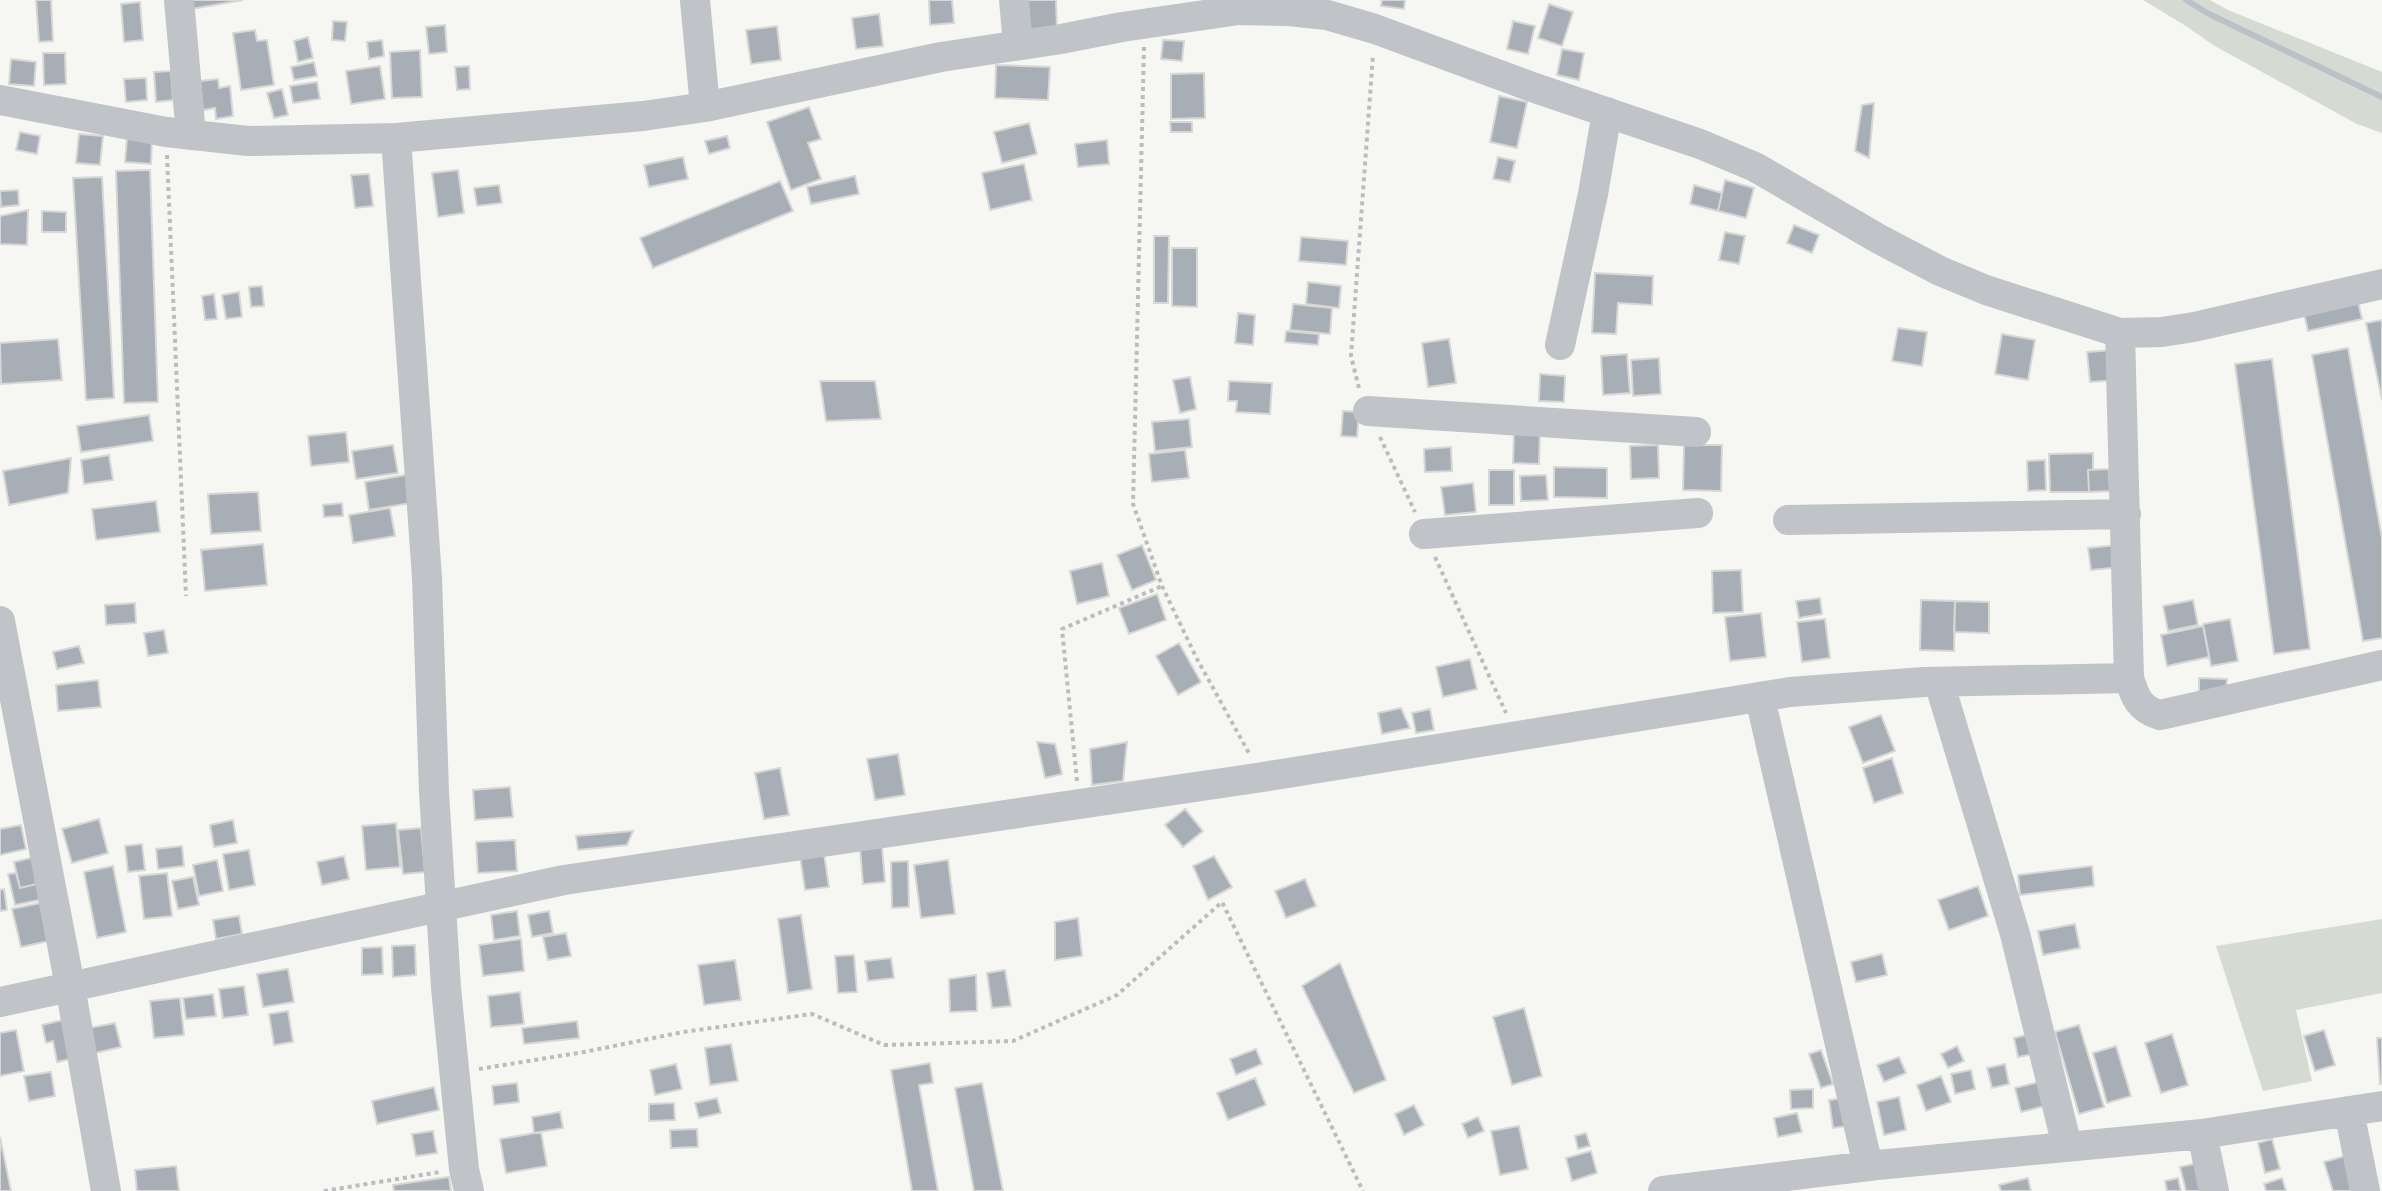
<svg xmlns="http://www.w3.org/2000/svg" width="2382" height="1191" viewBox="0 0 2382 1191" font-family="Mulish,sans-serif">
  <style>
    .green { fill: #d5dbd3 }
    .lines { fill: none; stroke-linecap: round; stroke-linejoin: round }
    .stream { stroke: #bac2c7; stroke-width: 6 }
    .building { fill: #a8aeb5; stroke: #d7d7d6; stroke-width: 2 }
    .path { stroke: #babcbf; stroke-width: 4; stroke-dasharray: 4 4; stroke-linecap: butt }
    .minor { stroke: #c0c3c7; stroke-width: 30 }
  </style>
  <rect width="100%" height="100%" fill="#f6f6f3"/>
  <!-- green -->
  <path class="green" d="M2143 0H2210L2228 10 2382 72V133L2357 124 2213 45 2186 26Z
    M2382 919V993L2296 1010 2312 1081 2263 1091 2216 946Z"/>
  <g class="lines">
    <!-- stream -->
    <path class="stream" d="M2186 0 2209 14 2382 97"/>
  </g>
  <!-- building -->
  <path class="building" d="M36 0H51L53 41 39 42Z
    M190 0H243L191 9Z
    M929 0H952L954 23 930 25Z
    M1024 0H1056L1057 30 1025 31Z
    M1382 0H1405L1404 9 1381 6Z
    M140 2 143 40 124 42 121 4Z
    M1549 4 1573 12 1562 46 1538 38Z
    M879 14 883 46 856 49 852 18Z
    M333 21 347 22 345 41 332 40Z
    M1513 21 1535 26 1528 54 1507 49Z
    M445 25 447 52 429 54 426 27Z
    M777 26 781 60 751 64 746 30Z
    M255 30 257 41 267 40 274 85 241 90 233 33Z
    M308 37 313 58 298 62 294 41Z
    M382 40 384 56 369 59 367 42Z
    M1163 40 1184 41 1182 61 1161 59Z
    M1562 49 1584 53 1579 80 1557 75Z
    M420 50 422 97 392 98 390 52Z
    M43 53H65L66 84 44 85Z
    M11 59 36 62 34 86 9 84Z
    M314 62 317 76 294 80 291 67Z
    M996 65 1050 67 1048 100 995 98Z
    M380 66 385 99 351 104 346 71Z
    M469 66 470 89 457 90 455 67Z
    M171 71 173 100 156 102 154 72Z
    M1204 73 1205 118 1171 119V74Z
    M146 78 147 100 126 102 124 79Z
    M218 79 219 88 230 86 233 116 216 119 215 108 203 110 200 81Z
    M317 82 320 99 293 103 290 86Z
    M282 89 288 115 274 118 267 93Z
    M1499 96 1527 102 1517 148 1490 142Z
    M1874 103 1869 158 1855 151 1862 105Z
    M809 107 821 139 808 143 821 179 791 190 767 122Z
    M1170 122H1192V132H1171Z
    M1029 123 1037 154 1002 163 994 132Z
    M20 132 40 136 37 154 16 150Z
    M79 134 103 136 100 165 76 163Z
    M727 136 730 148 709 154 705 141Z
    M127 138 152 140 151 164 125 162Z
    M1107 140 1109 164 1078 167 1075 144Z
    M683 157 688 179 649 187 644 165Z
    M1498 157 1515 161 1510 182 1493 179Z
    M1024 164 1032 200 990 210 982 173Z
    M150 170 158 402 124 403 116 171Z
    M458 170 464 213 438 217 432 173Z
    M369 174 373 206 355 208 351 175Z
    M855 176 859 194 811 204 807 187Z
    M102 177 114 398 86 400 73 178Z
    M1725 180 1754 188 1746 218 1718 211Z
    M780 181 793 211 653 268 640 238Z
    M499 185 502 203 477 206 474 188Z
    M1694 185 1722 193 1718 211 1690 204Z
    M18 190 19 205 1 207 0 191Z
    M28 210 27 245 0 244V216Z
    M42 211 66 212V232H42Z
    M1794 225 1819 235 1812 253 1787 243Z
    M1725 232 1745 236 1739 264 1719 260Z
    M1154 236H1169L1168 303H1154Z
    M1301 237 1348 241 1346 265 1299 261Z
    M1172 248H1197V307L1172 306Z
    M1595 273 1653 276 1652 305 1618 303 1616 334 1592 333Z
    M1308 282 1341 286 1339 308 1306 304Z
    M262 286 264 306 251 307 249 287Z
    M239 292 242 317 226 319 222 295Z
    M214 294 217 319 205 320 202 296Z
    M2358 301 2362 319 2308 331 2304 314Z
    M1293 304 1332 308 1330 334 1290 330Z
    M1238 313 1255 315 1253 345 1235 343Z
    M2382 320V400L2366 323Z
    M1898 328 1927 332 1922 366 1892 361Z
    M1286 331 1319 334 1318 345 1285 342Z
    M2002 334 2035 340 2028 380 1995 374Z
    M58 339 62 380 1 384 0 343Z
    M1449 339 1456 383 1428 387 1422 343Z
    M2348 348 2382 538V638L2363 641 2312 355Z
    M2114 350 2117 380 2090 382 2087 352Z
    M1627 354 1630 393 1603 395 1601 356Z
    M1659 358 1661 394 1633 396 1631 360Z
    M2272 359 2310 649 2274 654 2235 364Z
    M1540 374 1565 376 1564 402 1539 401Z
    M1190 377 1196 409 1180 413 1173 380Z
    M820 381H875L881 419 826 421Z
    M1229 381 1272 383 1270 414 1236 412 1237 401H1228Z
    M1343 411 1359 412 1357 437 1341 436Z
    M149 415 153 441 81 452 77 426Z
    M1189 419 1192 447 1155 451 1152 422Z
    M346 432 349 462 311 466 308 436Z
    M1514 432 1540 433 1539 464 1513 463Z
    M393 445 398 473 356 479 352 451Z
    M1658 445 1659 478 1631 479 1630 446Z
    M1684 445H1722L1721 491 1683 490Z
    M1451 447 1452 471 1425 472 1424 449Z
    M1185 450 1189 478 1152 482 1149 454Z
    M2093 453V470H2088L2089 492H2050L2049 454Z
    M109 455 113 480 84 484 81 460Z
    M71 458 68 493 9 505 3 471Z
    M2045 460 2046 490 2028 491 2027 461Z
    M1554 467 1607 468V498L1554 497Z
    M2109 469 2110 491 2089 492 2088 470Z
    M1489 470H1514V505H1489Z
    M406 475 411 503 369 510 365 482Z
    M1546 475 1548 500 1521 501 1520 476Z
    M1473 483 1476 512 1445 515 1441 487Z
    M258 492 261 531 211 534 208 494Z
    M156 501 160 532 96 540 92 509Z
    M342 503 343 516 324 517 323 505Z
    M390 508 395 536 353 543 349 515Z
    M263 544 267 585 205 591 201 550Z
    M1142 545 1156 580 1132 590 1117 555Z
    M2118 545 2121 567 2091 570 2088 548Z
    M1102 563 1109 596 1077 604 1070 571Z
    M1741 570 1743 612 1713 613 1712 571Z
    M1157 594 1166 620 1129 634 1119 608Z
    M1820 598 1822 614 1799 618 1796 601Z
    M1921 600 1955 601 1954 651 1920 650Z
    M2193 600 2198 625 2168 631 2163 606Z
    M1955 601 1989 602V633L1954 632Z
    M135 603 136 623 106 625 105 605Z
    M1761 613 1766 657 1730 661 1725 617Z
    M1825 619 1830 658 1802 662 1797 622Z
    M2230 619 2238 661 2211 666 2203 624Z
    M2203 626 2209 657 2167 666 2161 635Z
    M164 630 168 653 148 656 144 633Z
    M1179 643 1201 682 1178 695 1156 656Z
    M79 646 84 663 57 669 53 652Z
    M1470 659 1477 689 1443 697 1436 667Z
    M2199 678 2227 679 2226 692H2199Z
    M98 680 101 707 58 711 56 685Z
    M1401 708 1410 728 1382 734 1378 713Z
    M1430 709 1434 730 1416 733 1412 713Z
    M1881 715 1895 751 1863 763 1849 727Z
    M1037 742 1055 744 1062 774 1045 778Z
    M1127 742 1123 781 1092 785 1090 749Z
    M898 754 905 795 875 800 867 759Z
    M1892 758 1903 793 1874 803 1863 768Z
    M780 768 789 815 764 819 755 773Z
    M510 787 513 817 475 820 473 790Z
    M1185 809 1203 831 1183 847 1165 825Z
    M99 819 108 853 72 863 62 829Z
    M233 820 237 843 214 847 210 825Z
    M396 823 400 867 366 870 362 826Z
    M21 825 26 849 0 855V829Z
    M421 828 425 872 403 874 398 830Z
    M633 831 627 845 578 850 576 836Z
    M515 840 517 871 478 873 476 842Z
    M142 844 145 870 128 872 125 846Z
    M182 846 184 866 158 869 156 849Z
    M823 847 829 887 805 890 799 850Z
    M882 847 885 882 863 884 860 849Z
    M249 850 255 885 229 890 223 854Z
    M344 856 349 879 322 885 317 862Z
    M1214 856 1232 887 1208 900 1193 866Z
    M35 857 41 883 20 888 14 862Z
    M217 860 223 891 199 896 193 865Z
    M948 860 955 914 921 918 914 865Z
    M908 861 909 907 892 908 891 862Z
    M113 866 126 932 97 938 84 872Z
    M2092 866 2094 886 2020 895 2018 875Z
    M16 873 20 888 41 883 44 899 15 905 8 874Z
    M167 873 172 916 144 919 139 876Z
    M193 877 199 905 178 909 172 881Z
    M1305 879 1316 906 1286 918 1275 891Z
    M1978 886 1988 916 1949 930 1938 900Z
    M4 889 7 910 0 911V890Z
    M40 903 49 941 21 947 12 909Z
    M517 911 520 936 494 940 491 915Z
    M549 911 553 933 532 937 528 915Z
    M801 915 812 989 788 993 778 919Z
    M239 916 242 934 216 939 213 920Z
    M1078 918 1082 956 1055 960V922Z
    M2075 924 2080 948 2043 955 2038 931Z
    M566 933 571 956 548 960 543 937Z
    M521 939 524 971 483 976 479 945Z
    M415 945 416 975 393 977 392 946Z
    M382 947 383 974 362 975V948Z
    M1882 954 1887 975 1856 982 1851 962Z
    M854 955 857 992 838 993 835 956Z
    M891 958 894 978 868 981 865 961Z
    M735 960 741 1000 704 1005 698 965Z
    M1340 963 1386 1080 1354 1093 1302 986Z
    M288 969 294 1002 263 1007 257 974Z
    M1005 970 1011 1006 992 1008 987 973Z
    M976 975 977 1011 950 1012 949 979Z
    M244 986 248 1015 223 1018 219 989Z
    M520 992 524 1024 491 1027 488 996Z
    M213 994 216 1016 186 1019 183 998Z
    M180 998 184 1035 154 1038 150 1001Z
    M1524 1008 1542 1076 1512 1085 1493 1017Z
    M288 1011 293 1042 274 1045 269 1014Z
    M67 1019 75 1058 57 1062 53 1041 46 1043 42 1025Z
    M577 1021 579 1038 524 1044 522 1028Z
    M115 1023 121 1047 95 1053 89 1028Z
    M2079 1025 2104 1107 2079 1114 2055 1032Z
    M16 1030 24 1071 0 1076V1033Z
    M2324 1030 2335 1065 2315 1071 2304 1036Z
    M2034 1033 2039 1053 2018 1057 2014 1038Z
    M2172 1034 2188 1085 2161 1093 2145 1043Z
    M2377 1038H2382V1083L2380 1084Z
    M731 1044 738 1081 710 1085 705 1048Z
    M1957 1046 1964 1061 1948 1068 1941 1054Z
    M2116 1046 2131 1096 2107 1103 2093 1053Z
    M1256 1049 1262 1064 1236 1075 1230 1059Z
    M1821 1050 1833 1084 1821 1088 1809 1054Z
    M1899 1057 1906 1073 1884 1082 1877 1065Z
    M930 1063 933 1083 919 1085 938 1191H912L891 1070Z
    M676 1064 682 1089 655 1095 650 1070Z
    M2005 1064 2009 1084 1992 1088 1987 1068Z
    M1971 1070 1975 1089 1955 1094 1951 1074Z
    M51 1072 55 1096 29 1101 24 1076Z
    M1941 1076 1951 1102 1926 1111 1917 1085Z
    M1255 1078 1266 1105 1228 1120 1217 1093Z
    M2039 1082 2045 1106 2021 1112 2015 1088Z
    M517 1083 519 1102 494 1105 492 1086Z
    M982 1083 1003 1191H974L955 1088Z
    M434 1087 439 1110 377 1124 372 1101Z
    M1813 1089V1108L1791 1109 1790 1090Z
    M1853 1097 1856 1125 1833 1128 1829 1100Z
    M1899 1097 1906 1130 1884 1135 1877 1102Z
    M717 1098 721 1113 699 1118 695 1103Z
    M674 1103 675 1120 649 1121V1104Z
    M1414 1105 1424 1125 1404 1135 1395 1114Z
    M560 1112 563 1128 534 1133 532 1117Z
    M1797 1113 1802 1132 1778 1137 1774 1118Z
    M1478 1117 1484 1131 1468 1138 1462 1124Z
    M1519 1126 1528 1169 1500 1175 1491 1131Z
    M697 1129 698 1147 671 1148 670 1130Z
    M433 1131 437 1153 416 1156 412 1134Z
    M541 1132 547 1166 506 1173 500 1139Z
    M1586 1133 1590 1146 1578 1149 1575 1136Z
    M0 1137 11 1191H0Z
    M2272 1139 2280 1169 2265 1173 2258 1143Z
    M1591 1151 1597 1173 1572 1181 1566 1158Z
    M2349 1155 2351 1191H2333L2324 1162Z
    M2206 1161 2204 1191H2186L2180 1167Z
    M176 1166 179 1191H137L135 1170Z
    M449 1177 451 1191H394L393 1185Z
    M2028 1178 2031 1191H2001L1999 1185Z
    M2178 1178 2181 1191H2167L2165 1181Z
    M2282 1178 2286 1191H2266L2264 1184Z"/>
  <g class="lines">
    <!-- path -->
    <path class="path" d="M1144 47 1133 504 1162 586 1197 659 1250 755
      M167 155 186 596
      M1359 388 1351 356 1373 55
      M1380 437 1415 512
      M1435 557 1506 713
      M1077 781 1062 629 1162 586
      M479 1069 584 1052 683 1032 812 1014 884 1045 1013 1041 1117 995 1222 902 1363 1191
      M324 1191 440 1172"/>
    <!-- minor -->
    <path class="minor" d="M179 0 191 135
      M695 0 705 107
      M1014 0 1018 44
      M0 100 166 132 248 141 396 138 643 116 705 107 941 57 1061 39 1122 27 1239 10 1288 11 1327 15 1375 29 1535 88 1700 144 1755 167 1879 239 1940 271 1986 290 2120 333 2162 332 2194 327 2382 284
      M396 138 427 578 434 792 446 988 464 1169 469 1191
      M2120 333 2129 678C2135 697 2139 709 2160 715L2382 665
      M1560 345 1593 194 1607 112
      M1368 411 1696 432
      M1788 520 2126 514
      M1424 534 1698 513
      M0 621 70 986 106 1191
      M1939 682 2015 934 2067 1146
      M1760 698 1868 1166
      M0 1002 564 880 1263 777 1790 692 1924 682 2129 678
      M2349 1111 2365 1191
      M2202 1134 2214 1191
      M1663 1191 1877 1165 2202 1134 2382 1106"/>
  </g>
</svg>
